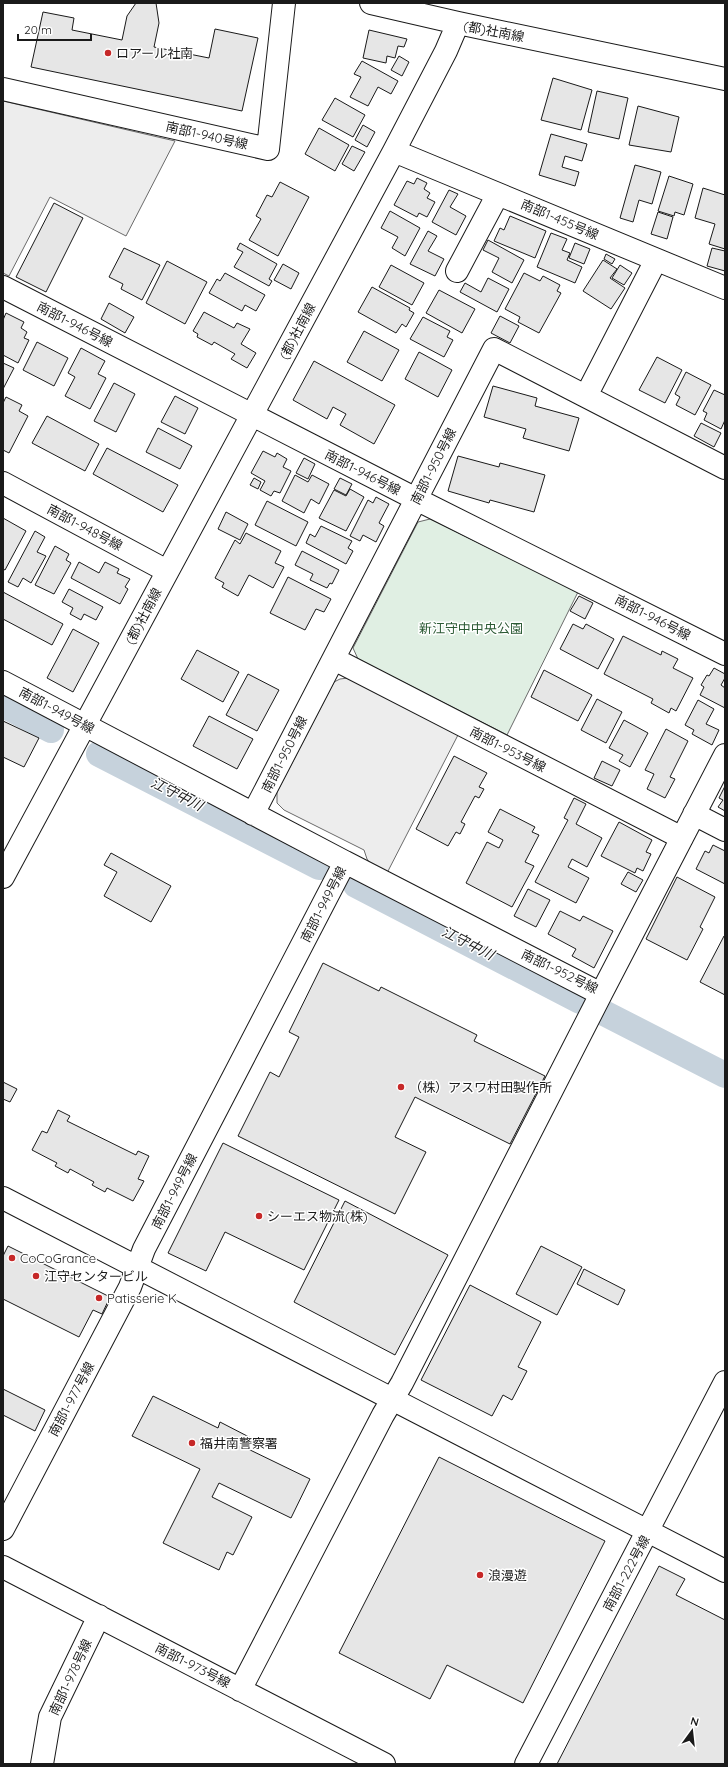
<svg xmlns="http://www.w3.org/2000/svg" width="728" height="1767" viewBox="0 0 728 1767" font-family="Quicksand,'Noto Sans JP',sans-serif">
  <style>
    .green { fill: #e0efe3; stroke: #6a6a6a }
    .parking { fill: #ededed; stroke: #6a6a6a }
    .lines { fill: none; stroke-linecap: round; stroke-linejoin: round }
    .canal { stroke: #c6d2dc; stroke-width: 26 }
    .building { fill: #e6e6e6; stroke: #1a1a1a }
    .minor-casing { stroke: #1a1a1a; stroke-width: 24 }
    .minor { stroke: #fff; stroke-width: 22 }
    .poi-dot { fill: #c62828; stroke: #fff; stroke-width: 1.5 }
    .labels { text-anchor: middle; stroke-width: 3; stroke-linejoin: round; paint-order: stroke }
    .street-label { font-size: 13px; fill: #1a1a1a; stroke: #fff }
    .poi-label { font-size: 13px; fill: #1a1a1a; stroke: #fff; text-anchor: start }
    .park-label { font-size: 13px; fill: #2b5a34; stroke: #fff }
    .water-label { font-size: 14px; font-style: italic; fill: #1a1a1a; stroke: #fff }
  </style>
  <rect width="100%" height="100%" fill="#fff"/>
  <!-- green -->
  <path class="green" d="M430 519 578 592 507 735 358 659 353 648 418 522Z"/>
  <!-- parking -->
  <path class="parking" d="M3 101 175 141 126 236 50 197 9 276 3 273Z
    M348 678 458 735 387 873 372 866 367 859 364 850 284 810 277 803V792L334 682 340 679Z"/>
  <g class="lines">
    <!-- canal -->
    <path class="canal" d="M3 705 51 730
      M99 754 319 867
      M356 885 580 1001
      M604 1013 725 1075"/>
  </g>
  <!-- building -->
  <path class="building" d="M136 3H156L159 23 154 47 209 58 215 29 258 38 242 111 31 67 43 12 74 18 72 30 122 40 127 16Z
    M369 30 407 39 404 47 398 46 395 58 387 56 386 63 363 58Z
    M399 56 409 62 402 76 391 70Z
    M362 61 398 81 391 94 378 87 368 106 350 97 361 77 354 74Z
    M553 78 592 90 581 130 541 120Z
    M597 91 628 98 619 139 588 132Z
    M335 98 365 115 353 137 322 120Z
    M638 106 679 117 671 152 629 145Z
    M363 125 375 132 367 147 355 140Z
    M319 128 349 145 335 171 305 154Z
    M551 134 587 144 582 161 565 156 562 167 579 172 575 186 539 175Z
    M352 146 365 152 354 171 342 164Z
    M635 165 661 172 652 204 639 200 633 222 620 218Z
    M669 176 693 184 684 215 675 212 674 216 658 211Z
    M417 178 427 183 424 189 430 193 427 198 435 202 427 217 419 213 417 217 394 205 407 181 414 184Z
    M280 182 309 197 278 256 249 240 261 219 256 216 267 195 272 197Z
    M703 188 725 195V249L709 244 715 224 695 218Z
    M449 190 458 194 450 207 466 216 456 235 432 222Z
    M54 203 83 218 46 292 16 277Z
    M390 211 420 228 405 256 392 248 398 237 381 228Z
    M658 212 673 217 667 239 651 234Z
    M510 216 546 231 535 258 494 241 500 228 504 230Z
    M428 231 437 236 428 251 444 259 435 276 410 264Z
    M551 233 567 239 562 250 570 253 567 260 582 267 575 283 537 267Z
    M488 240 524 260 512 283 492 272 499 258 483 250Z
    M240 243 277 264 269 279 272 281 269 286 234 267 243 252 237 249Z
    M575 243 590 249 584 264 569 258Z
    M124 248 160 265 142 300 121 289 123 284 109 277Z
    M712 248 725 251V271L707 266Z
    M606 254 615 259 612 264 604 259Z
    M603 260 617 269 610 278 625 288 611 309 583 291Z
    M167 261 207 282 185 324 146 303Z
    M283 264 299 273 291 289 274 280Z
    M391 265 424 283 412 305 379 287Z
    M620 265 632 273 624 285 612 278Z
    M225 273 265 295 256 311 245 305 242 311 209 293 217 279 220 281Z
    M524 273 540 281 543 276 560 285 557 291 561 293 539 333 518 322 520 317 505 309Z
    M488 278 509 289 497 312 460 292 465 283 481 292Z
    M372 287 410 308 409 310 414 313 406 327 402 324 396 333 358 312Z
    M439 290 475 309 462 333 426 313Z
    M109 303 134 317 125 333 101 319Z
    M204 312 234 328 237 323 250 329 241 344 256 353 247 368 231 359 235 354 214 342 212 345 197 337 198 334 193 331Z
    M6 313 24 322 21 328 27 332 24 338 29 340 18 363 3 355V320Z
    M500 316 519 326 510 343 491 333Z
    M423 317 450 331 447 337 453 340 444 357 410 339Z
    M364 331 399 350 382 381 347 362Z
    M37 342 68 358 54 386 23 370Z
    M81 348 105 361 98 374 106 378 90 409 65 396 75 377 68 373Z
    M419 352 452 370 438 397 405 379Z
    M657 357 682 370 665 403 639 390Z
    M314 361 395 405 374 444 340 425 346 414 333 407 327 419 293 400Z
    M3 363 14 368 3 389Z
    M686 372 711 385 695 415 676 405 680 397 675 394Z
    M114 383 135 394 116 432 94 421Z
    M493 386 537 398 535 406 579 418 569 451 523 438 526 429 484 417Z
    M714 390 725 395V420L721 429 704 420 707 413 703 411Z
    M175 396 198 408 185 434 161 422Z
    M6 397 22 405 19 411 28 416 9 453 3 450V403Z
    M47 416 99 444 85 471 32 443Z
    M701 423 721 433 714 447 694 436Z
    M158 428 192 446 180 469 146 452Z
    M107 448 178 485 163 512 93 474Z
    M263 451 275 457 277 453 287 459 283 467 291 471 280 493 274 491 271 496 260 490 265 481 251 473Z
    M458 456 499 467 500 463 545 475 534 512 490 500 489 503 448 491Z
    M304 458 315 464 308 479 296 473Z
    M295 475 308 482 312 475 329 484 319 504 311 499 304 513 282 501Z
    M254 478 261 482 258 489 250 485Z
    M340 478 352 484 346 495 334 489Z
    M350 489 364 497 346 531 319 518 334 490 346 496Z
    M376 497 389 504 379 523 384 526 376 542 363 535 360 541 350 536 368 500 373 503Z
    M267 501 308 522 296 546 255 525Z
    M226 512 248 524 240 540 218 529Z
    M3 518 26 531 5 570 3 569Z
    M321 526 352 541 348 548 353 551 346 564 306 543 310 534 315 537Z
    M35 531 45 537 37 552 46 556 31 583 23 578 18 587 8 582Z
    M246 533 281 551 275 563 284 567 273 588 249 575 238 596 222 587 224 583 215 578 235 540 240 544Z
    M55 546 69 554 66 560 71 563 54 594 35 585Z
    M302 551 339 570 332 584 330 583 327 588 310 580 313 574 295 565Z
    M79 562 99 573 105 562 119 569 117 573 130 579 125 587 128 589 120 604 71 578Z
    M288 577 331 599 324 612 316 609 305 630 270 613Z
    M69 589 103 607 96 620 84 614 81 620 70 614 73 608 62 602Z
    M3 592 63 624 52 645 3 619Z
    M579 596 593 603 585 619 570 611Z
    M573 624 583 629 586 624 614 639 598 669 560 649Z
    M73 629 99 643 73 692 47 678Z
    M623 636 661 655 662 651 678 659 673 668 693 678 676 711 671 708 669 713 651 703 653 699 604 674Z
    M197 650 239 672 223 702 181 679Z
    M714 668 725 674V678L721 685 725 688V708L700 695 704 687 701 685 707 675 709 676Z
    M544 670 592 695 578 721 531 697Z
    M248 674 279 690 257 731 226 715Z
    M597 699 622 712 606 743 581 730Z
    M698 700 714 709 706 724 719 730 712 745 692 734 694 730 685 725Z
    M209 716 253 739 237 769 193 746Z
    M624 720 648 733 630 767 619 761 623 755 609 748Z
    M3 721 39 738 24 767 3 757Z
    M666 729 688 741 670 777 675 779 665 798 647 789 654 774 645 770Z
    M454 756 487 773 479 787 484 789 479 798 475 796 461 822 465 824 460 834 456 832 448 846 416 829Z
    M602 761 620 770 612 786 594 778Z
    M725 786V811L718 807 723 800 719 798Z
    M574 798 586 804 576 824 602 838 587 867 572 859 568 867 589 878 576 903 535 882 568 820 564 818Z
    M500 809 535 827 532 832 539 835 525 862 534 866 512 907 466 883 487 842 499 848 503 840 488 832Z
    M619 822 652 840 646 852 651 854 643 871 637 868 635 873 601 856Z
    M713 845 725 851V884L696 869 705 851 709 853Z
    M111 853 171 886 151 922 104 896 117 872 104 865Z
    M628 872 643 880 636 892 621 884Z
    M677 877 715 897 700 927 703 929 687 960 646 939Z
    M528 889 550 900 536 927 514 916Z
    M560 911 580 921 583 916 613 931 594 968 572 956 576 949 548 934Z
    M724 936 725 937V995L700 982Z
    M323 963 379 991 381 987 477 1035 474 1041 545 1076 510 1144 415 1097 395 1137 426 1152 395 1214 238 1136 270 1072 279 1077 299 1037 289 1032Z
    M3 1082 17 1089 10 1102 3 1099Z
    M58 1110 70 1116 67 1121 136 1155 138 1151 149 1156 138 1179 144 1181 133 1201 107 1188 105 1192 92 1185 94 1182 70 1169 68 1173 55 1166 57 1163 32 1150 42 1131 47 1133Z
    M223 1143 339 1200 304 1270 225 1232 206 1271 168 1253Z
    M345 1201 448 1255 395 1355 294 1302Z
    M8 1246 110 1297 102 1314 93 1310 79 1337 3 1299V1256Z
    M541 1246 582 1267 557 1315 516 1294Z
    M584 1269 625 1290 618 1305 577 1284Z
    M470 1285 541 1322 518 1367 527 1371 512 1400 503 1395 492 1416 421 1380Z
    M3 1389 45 1410 35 1431 3 1415Z
    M153 1396 218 1428 220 1422 251 1438 246 1448 310 1479 291 1518 219 1483 212 1497 252 1517 233 1555 227 1552 219 1570 163 1543 200 1469 132 1436Z
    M439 1457 605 1541 523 1703 447 1665 430 1699 339 1653Z
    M659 1566 685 1579 676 1595 725 1620V1764H557Z"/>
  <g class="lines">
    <defs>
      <path id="minor" d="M371 3 458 23 725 79
        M3 89 268 149 284 3
        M394 151 725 288
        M457 271 498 194
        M3 287 416 499 725 654
        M586 396 656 260
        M3 483 167 571
        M334 659 682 838
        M3 682 345 862 144 1249 130 1287 3 1529
        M253 814 494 349 725 468
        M694 814 725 830
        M345 862 601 994 725 755
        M3 877 394 151 446 51 458 23
        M3 1198 725 1571
        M3 1567 384 1764
        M240 1690 383 1415 402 1383 601 994
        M42 1764 50 1717 99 1616
        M526 1764 725 1382"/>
    </defs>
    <!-- minor casing -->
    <use href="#minor" class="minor-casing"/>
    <!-- minor -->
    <use href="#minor" class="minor"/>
  </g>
  <!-- markers -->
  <g class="poi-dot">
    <circle cx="108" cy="53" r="4"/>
    <circle cx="401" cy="1087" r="4"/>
    <circle cx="259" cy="1216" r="4"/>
    <circle cx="12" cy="1258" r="4"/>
    <circle cx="36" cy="1276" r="4"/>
    <circle cx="99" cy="1298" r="4"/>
    <circle cx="192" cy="1443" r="4"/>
    <circle cx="480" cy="1575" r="4"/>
  </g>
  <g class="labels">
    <!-- street labels -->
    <g class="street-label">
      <text transform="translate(494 31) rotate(11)" y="5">(都)社南線</text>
      <text transform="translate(207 135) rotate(13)" y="5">南部1-940号線</text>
      <text transform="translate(560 219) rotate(23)" y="5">南部1-455号線</text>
      <text transform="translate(75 324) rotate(27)" y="5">南部1-946号線</text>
      <text transform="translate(297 331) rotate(-62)" y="5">(都)社南線</text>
      <text transform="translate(433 466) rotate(-63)" y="5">南部1-950号線</text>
      <text transform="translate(363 472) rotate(27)" y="5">南部1-946号線</text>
      <text transform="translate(85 527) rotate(28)" y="5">南部1-948号線</text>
      <text transform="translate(143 616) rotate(-62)" y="5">(都)社南線</text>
      <text transform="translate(653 617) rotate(27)" y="5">南部1-946号線</text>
      <text transform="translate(57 710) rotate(28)" y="5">南部1-949号線</text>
      <text transform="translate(508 749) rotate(27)" y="5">南部1-953号線</text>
      <text transform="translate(284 754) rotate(-63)" y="5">南部1-950号線</text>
      <text transform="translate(323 904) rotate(-63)" y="5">南部1-949号線</text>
      <text transform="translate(560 971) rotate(26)" y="5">南部1-952号線</text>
      <text transform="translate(174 1191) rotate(-63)" y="5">南部1-949号線</text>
      <text transform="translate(71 1399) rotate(-62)" y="5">南部1-977号線</text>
      <text transform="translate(626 1573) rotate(-62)" y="5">南部1-222号線</text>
      <text transform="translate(193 1665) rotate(27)" y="5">南部1-973号線</text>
      <text transform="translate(70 1677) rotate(-65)" y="5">南部1-978号線</text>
    </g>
    <!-- poi labels -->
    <g class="poi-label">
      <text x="116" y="58">ロアール社南</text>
      <text x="409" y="1092">（株）アスワ村田製作所</text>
      <text x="267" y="1221">シーエス物流(株)</text>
      <text x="20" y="1263">CoCoGrance</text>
      <text x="44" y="1281">江守センタービル</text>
      <text x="107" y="1303">Patisserie K</text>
      <text x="200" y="1448">福井南警察署</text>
      <text x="488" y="1580">浪漫遊</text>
    </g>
    <!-- park labels -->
    <g class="park-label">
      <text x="471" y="633">新江守中中央公園</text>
    </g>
    <!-- water labels -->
    <g class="water-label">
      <text transform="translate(177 794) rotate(27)" y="5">江守中川</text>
      <text transform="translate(468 943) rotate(27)" y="5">江守中川</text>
    </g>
  </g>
  <!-- border -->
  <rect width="728" height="1767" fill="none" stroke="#1a1a1a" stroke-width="8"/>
  <!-- north arrow -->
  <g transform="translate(692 1731) rotate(15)" stroke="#ffffff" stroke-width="3" paint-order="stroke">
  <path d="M0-3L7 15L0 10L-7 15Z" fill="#1a1a1a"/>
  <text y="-6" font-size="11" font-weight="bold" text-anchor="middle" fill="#1a1a1a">N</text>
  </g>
  <!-- scale -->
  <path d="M18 34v6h73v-6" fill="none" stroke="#1a1a1a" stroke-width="2"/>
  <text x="24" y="34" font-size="12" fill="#1a1a1a" stroke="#ffffff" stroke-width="3" paint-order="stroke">20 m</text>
</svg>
